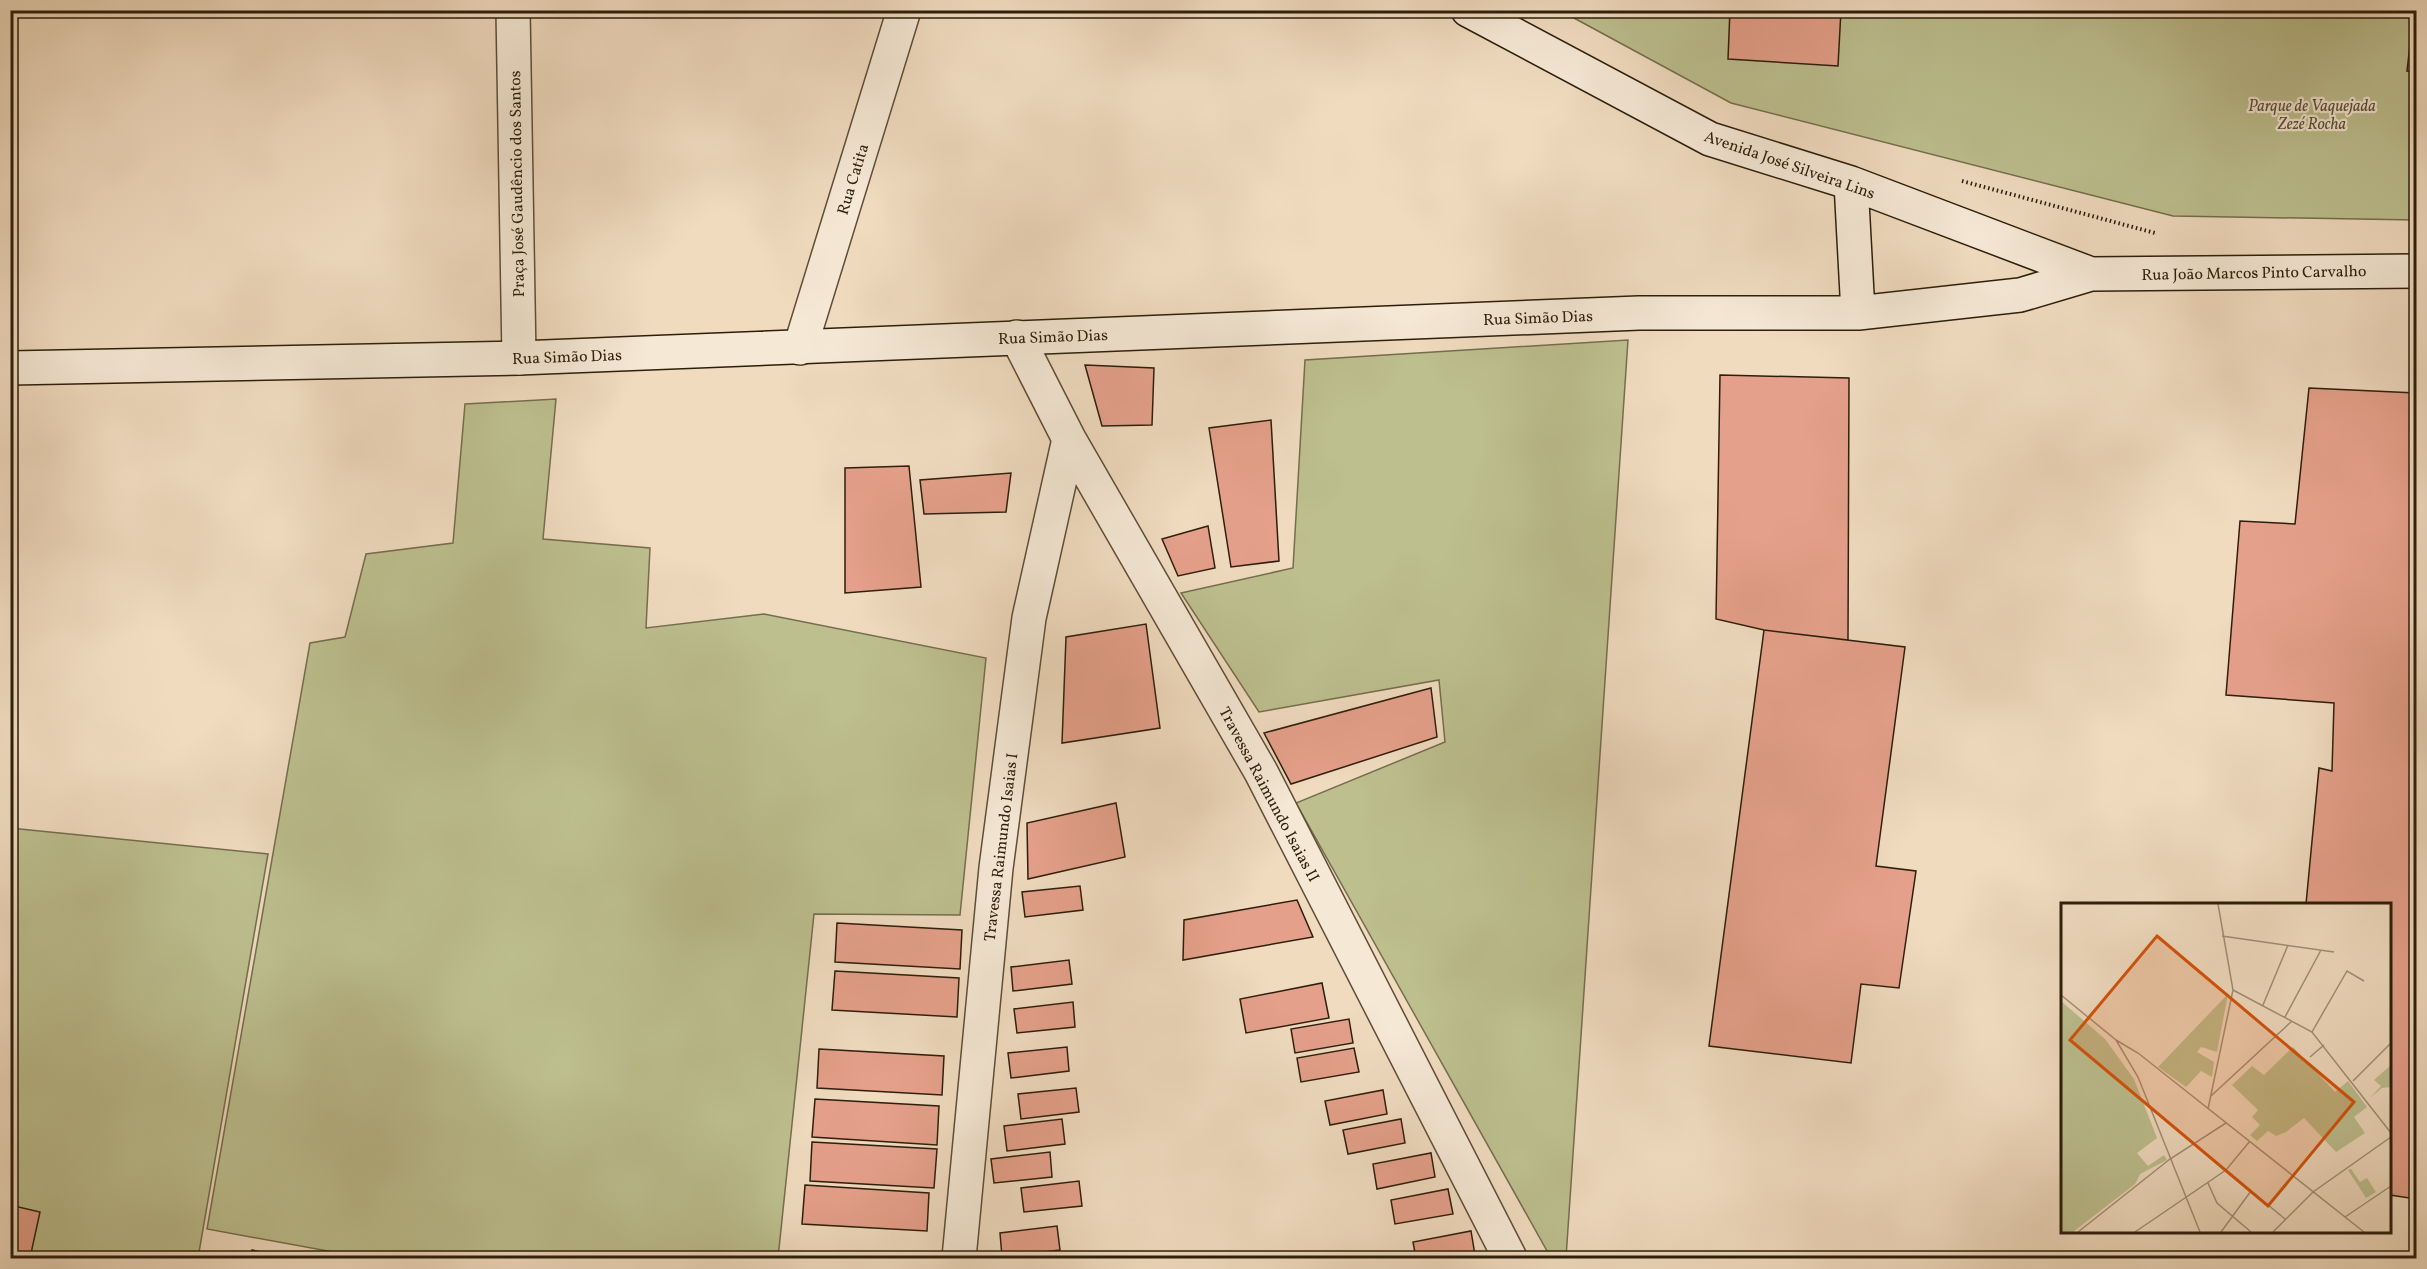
<svg xmlns="http://www.w3.org/2000/svg" width="2427" height="1269" viewBox="0 0 2427 1269" font-family="Vollkorn,serif">
  <style>
    .green { fill: #bdbf8f; stroke: #756e4d; stroke-width: 1.5 }
    .building { fill: #e5a08b; stroke: #2d1e0b; stroke-width: 1.5 }
    .lines { fill: none; stroke-linecap: round; stroke-linejoin: round }
    .street-casing { stroke: #5e4d38; stroke-width: 36 }
    .secondary-casing { stroke: #2d1e0b; stroke-width: 36 }
    .path { stroke: #2d1e0b; stroke-width: 4; stroke-dasharray: 1.5 3; stroke-linecap: butt }
    .street { stroke: #f5e8d5; stroke-width: 33 }
    .secondary { stroke: #f5e8d5; stroke-width: 33 }
    .labels { text-anchor: middle; stroke-width: 4.5; stroke-linejoin: round; paint-order: stroke }
    .park-label { font-size: 16px; font-style: italic; fill: #584e33; stroke: #f5e8d5 }
    .street-label { font-size: 16px; fill: #2d1e0b; stroke: #f5e8d5 }
    .inset-road { fill: none; stroke: #a28f77; stroke-width: 1.5 }
    .view { fill: #d5530c; fill-opacity: 0.15; stroke: #d5530c; stroke-width: 3 }
    .inset-edge { fill: none; stroke: #2d1e0b; stroke-width: 3 }
  </style>
  <rect width="100%" height="100%" fill="#f0dbbf"/>
  <filter id="stains"><feTurbulence type="fractalNoise" baseFrequency=".00333" numOctaves="4"/><feColorMatrix values="0 0 0 0 .2 0 0 0 0 .09 0 0 0 0 .02 0 0 0 .5 -.17"/></filter>
  <radialGradient id="worn" r=".72"><stop offset=".6" stop-color="#630" stop-opacity="0"/><stop offset="1" stop-color="#630" stop-opacity=".3"/></radialGradient>
  <!-- green -->
  <path class="green" d="M1561 11H2416V220L2173 216 1731 103Z
    M1628 340 1566 1258H1551L1296 803 1445 742 1439 680 1259 712 1181 593 1293 568 1305 360Z
    M556 399 543 539 650 548 646 628 764 614 986 658 960 915 814 914 778 1258H366L207 1229 310 643 345 637 366 554 453 543 465 404Z
    M10 828 268 854 198 1258H11Z"/>
  <!-- building -->
  <path class="building" d="M1730 10H1841L1838 66 1728 59Z
    M2414 10H2416V72L2407 71Z
    M1085 365 1154 368 1152 425 1102 426Z
    M1720 375 1849 378 1848 640 1764 630 1716 619Z
    M2309 388 2416 393V1199L2390 1195V904H2306L2319 768 2332 771 2334 703 2226 695 2240 521 2295 524Z
    M1271 420 1279 561 1231 567 1209 428Z
    M909 466 921 587 845 593V468Z
    M1011 473 1006 512 924 514 920 480Z
    M1208 526 1215 568 1178 576 1162 539Z
    M1146 624 1160 728 1062 743 1066 637Z
    M1764 630 1905 647 1876 866 1916 871 1899 988 1861 984 1851 1063 1709 1046Z
    M1431 688 1437 737 1291 784 1264 733Z
    M1116 803 1125 857 1028 879 1027 823Z
    M1080 886 1083 910 1025 917 1022 892Z
    M1297 900 1313 937 1183 960 1184 920Z
    M837 923 962 930 960 969 835 962Z
    M1069 960 1072 984 1013 991 1011 967Z
    M835 971 959 978 957 1017 832 1010Z
    M1322 983 1329 1018 1246 1033 1240 999Z
    M1073 1002 1075 1027 1017 1033 1014 1009Z
    M1349 1019 1353 1043 1295 1053 1291 1029Z
    M1067 1047 1069 1071 1011 1078 1008 1053Z
    M1354 1048 1359 1072 1301 1082 1297 1058Z
    M819 1049 944 1056 942 1095 817 1088Z
    M1076 1088 1079 1112 1021 1119 1018 1094Z
    M1383 1090 1387 1114 1330 1125 1325 1101Z
    M815 1099 939 1106 937 1145 812 1137Z
    M1062 1119 1065 1144 1007 1151 1004 1126Z
    M1401 1119 1405 1143 1348 1154 1343 1130Z
    M812 1142 937 1149 934 1188 810 1181Z
    M1050 1152 1052 1177 994 1183 991 1159Z
    M1431 1153 1435 1177 1377 1189 1373 1164Z
    M1079 1181 1082 1206 1024 1212 1021 1188Z
    M805 1185 929 1193 927 1231 802 1224Z
    M1448 1189 1453 1214 1395 1224 1391 1200Z
    M10 1205 40 1212 30 1258H10Z
    M1057 1226 1060 1250 1002 1257 1000 1233Z
    M1471 1231 1475 1255 1459 1258H1416L1413 1242Z
    M252 1250 290 1258H250Z"/>
  <g class="lines">
    <defs>
      <path id="street" d="M513 10 519 358
        M1017 337 1069 439 1261 772 1510 1258
        M800 348 904 10
        M959 1258 996 868 1029 618 1069 439"/>
      <path id="secondary" d="M1468 10 1710 139 1851 183 2091 274
        M1851 183 1858 313
        M10 368 519 358 1639 313H1858L2020 295 2091 274 2416 271"/>
    </defs>
    <!-- street casing -->
    <use href="#street" class="street-casing"/>
    <!-- secondary casing -->
    <use href="#secondary" class="secondary-casing"/>
    <!-- path -->
    <path class="path" d="M1962 181 2155 233"/>
    <!-- street -->
    <use href="#street" class="street"/>
    <!-- secondary -->
    <use href="#secondary" class="secondary"/>
  </g>
  <g class="labels">
    <!-- park labels -->
    <g class="park-label">
      <text x="2312" y="111">Parque de Vaquejada<tspan x="2312" dy="18">Zezé Rocha</tspan></text>
    </g>
    <!-- street labels -->
    <g class="street-label">
      <text transform="translate(1790 164) rotate(19)" y="6">Avenida José Silveira Lins</text>
      <text transform="translate(852 179) rotate(-73)" y="6">Rua Catita</text>
      <text transform="translate(516 184) rotate(-91)" y="6">Praça José Gaudêncio dos Santos</text>
      <text transform="translate(2254 272) rotate(-1)" y="6">Rua João Marcos Pinto Carvalho</text>
      <text transform="translate(1538 317) rotate(-2)" y="6">Rua Simão Dias</text>
      <text transform="translate(1053 336) rotate(-2)" y="6">Rua Simão Dias</text>
      <text transform="translate(567 356) rotate(-2)" y="6">Rua Simão Dias</text>
      <text transform="translate(1270 794) rotate(62)" y="6">Travessa Raimundo Isaias II</text>
      <text transform="translate(1000 847) rotate(-83)" y="6">Travessa Raimundo Isaias I</text>
    </g>
  </g>
  <!-- overview -->
  <g transform="translate(2061 903)">
    <rect width="330" height="330" fill="#f0dbbf"/>
    <path d="M167 91 156 149 140 144 136 149 153 159 151 174 140 168 125 184 97 164ZM0 98 44 136 73 176 96 235 76 250 87 263 103 252 106 257 79 271 74 281 12 329H0ZM232 144 274 189 287 178 306 204 293 214 304 230 275 249 243 215 225 229 215 233 207 228 196 238 189 232 199 222 191 214 197 207 171 182 191 163 203 172ZM330 162V184L321 185 309 195 320 183 313 177ZM290 266 299 279 306 275 315 289 305 295 287 267Z" fill="#bdbf8f"/>
    <path class="inset-road" d="M161 33 273 49M172 87 251 129 330 230M0 92 55 137 77 174 139 329M202 102 227 42M224 114 260 47M251 129 286 68 303 78M55 137 77 150 303 329M249 154 263 142M292 178 330 140M150 193 231 118M147 206 172 87 157 1M165 267 224 316M147 280 156 300 190 329M284 314 330 283M17 329 109 256 165 220M74 329 165 267 189 238M160 329 190 288M212 329 252 289 330 234"/>
    <path class="view" d="M96 33 293 199 207 303 9 137Z"/>
    <rect width="330" height="330" class="inset-edge"/>
  </g>
  <!-- margin -->
  <rect width="2427" height="1269" fill="none" stroke="#f0dbbf" stroke-width="36"/>
  <rect x="12" y="12" width="2403" height="1245" fill="none" stroke="#2d1e0b" stroke-width="3"/>
  <rect x="18" y="18" width="2391" height="1233" fill="none" stroke="#2d1e0b" stroke-width="1.5"/>
  <rect width="100%" height="100%" filter="url(#stains)"/>
  <rect width="100%" height="100%" fill="url(#worn)"/>
</svg>
